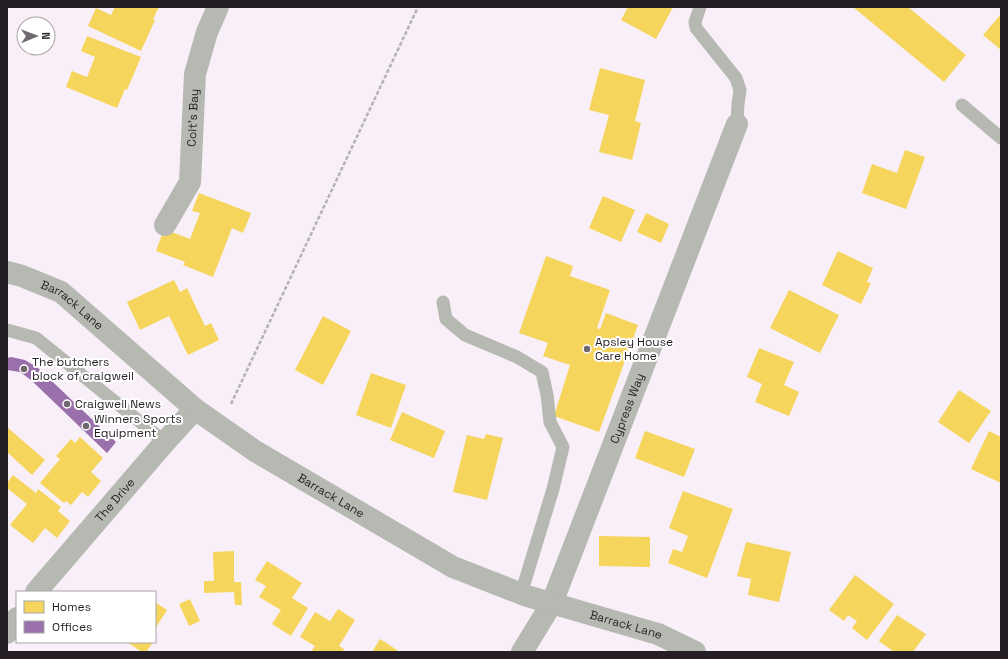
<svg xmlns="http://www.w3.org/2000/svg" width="1008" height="659" viewBox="0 0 1008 659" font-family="'Space Grotesk',sans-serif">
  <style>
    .homes { fill: #f6d55c }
    .offices { fill: #9970ab }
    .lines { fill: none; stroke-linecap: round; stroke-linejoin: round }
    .path { stroke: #b4b4b1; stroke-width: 2.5; stroke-dasharray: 4 2; stroke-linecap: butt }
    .service { stroke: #b6b9b2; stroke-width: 13 }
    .minor { stroke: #b6b9b2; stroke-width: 22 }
    .tertiary { stroke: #b6b9b2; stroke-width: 22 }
    .poi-dot { fill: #6f686f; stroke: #fff; stroke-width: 1.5 }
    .labels { text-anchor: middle; stroke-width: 4; stroke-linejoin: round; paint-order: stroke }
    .street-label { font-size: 12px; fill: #251f25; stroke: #fff }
    .poi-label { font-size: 12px; fill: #251f25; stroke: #fff; text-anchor: start }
  </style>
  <rect width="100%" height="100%" fill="#f9eff8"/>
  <!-- homes -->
  <path class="homes" d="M115 7H159L153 19 155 20 141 51 88 26 96 8 111 15Z
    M628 7H673L656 39 621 20Z
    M853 7H908L966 55 944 82Z
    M1001 14V50L983 35Z
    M87 36 141 57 127 90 125 89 117 108 66 87 72 71 87 77 95 57 81 51Z
    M600 68 645 80 635 121 641 123 632 160 599 152 609 115 589 110Z
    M905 150 925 157 906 209 862 193 872 164 897 173Z
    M199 193 251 213 243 233 232 228 213 277 183 265 185 262 156 251 164 229 190 239 200 213 192 211Z
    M603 196 635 210 621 242 589 228Z
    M646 213 669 224 661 243 637 232Z
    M838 251 873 268 867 282 871 283 861 304 822 285Z
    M546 256 573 266 570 276 610 290 597 328 600 329 606 313 638 325 599 432 554 416 570 365 543 356 548 343 519 333Z
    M174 280 180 292 187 288 205 326 211 323 219 340 188 355 169 316 140 330 127 302Z
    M789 290 839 315 820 353 770 328Z
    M323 316 351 331 323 385 295 370Z
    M759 348 794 362 784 385 799 392 789 416 755 402 762 384 747 377Z
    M371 373 406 385 391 428 356 415Z
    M959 390 991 411 969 443 938 422Z
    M402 412 445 431 434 458 390 440Z
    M7 427 45 460 32 475 7 452Z
    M645 431 695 449 684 477 635 458Z
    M989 431 1001 437V483L971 469Z
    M486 434 503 438 487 500 453 492 467 435 484 439Z
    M80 437 103 458 91 472 101 481 88 497 82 492 71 505 66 501 64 503 40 483 60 459 56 456 71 439 75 443Z
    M13 475 36 493 38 489 61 507 58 511 70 521 57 538 45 528 33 543 10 525 27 504 7 488V483Z
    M683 491 733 509 707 578 668 563 673 549 682 552 688 536 669 528Z
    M599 536 650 537V567L599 566Z
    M746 542 791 552 779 602 748 595 751 579 737 576Z
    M234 551V582H241L242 605H235L234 592 204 593V581H214L213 552Z
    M267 561 302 583 292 598 308 608 291 636 272 624 281 610 259 597 266 586 255 580Z
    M855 575 894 604 867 640 852 628 857 621 848 615 844 621 829 610Z
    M190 599 200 621 189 626 179 604Z
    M155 602 167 610 155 629Z
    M338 609 355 620 339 646 344 649 343 652H311L315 646 300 637 315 612 330 621Z
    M897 615 926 634 913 652H894L879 641Z
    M380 639 397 650 396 652H372Z
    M127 642H153L146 652H142Z"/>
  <!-- offices -->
  <path class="offices" d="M11 357 25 360 38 368 116 442 107 453 31 380 20 372 7 370V358Z"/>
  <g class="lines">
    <!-- path -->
    <path class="path" d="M231 404 418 7"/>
    <!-- service -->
    <path class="service" d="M700 7 695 22 696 28 736 78 740 90 738 104 737 124
      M962 105 1001 138
      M443 302 446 319 465 335 517 357 542 372 547 395 550 422 563 447 553 489 521 594
      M7 330 36 338 165 442"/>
    <!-- minor -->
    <g class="minor">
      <path id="s1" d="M165 225 190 182 195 74 207 32 218 7"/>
      <path id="s2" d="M36 592 165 442 195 409"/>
      <path d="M7 633 17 618"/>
      <path id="s3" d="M522 652 552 603 737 124"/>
    </g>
    <!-- tertiary -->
    <path class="tertiary" id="s4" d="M7 272 22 276 61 292 195 409 255 451 453 567 527 596 658 634 695 652"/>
  </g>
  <!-- markers -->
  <g class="poi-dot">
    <circle cx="587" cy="349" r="4"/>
    <circle cx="24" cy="369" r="4"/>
    <circle cx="67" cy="404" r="4"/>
    <circle cx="86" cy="426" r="4"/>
  </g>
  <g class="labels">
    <!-- street labels -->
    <g class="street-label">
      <text dy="4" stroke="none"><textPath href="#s1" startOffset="114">Colt's Bay</textPath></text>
      <text dy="4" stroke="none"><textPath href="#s4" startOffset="74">Barrack Lane</textPath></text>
      <text dy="4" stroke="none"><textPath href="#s3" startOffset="266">Cypress Way</textPath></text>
      <text dy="4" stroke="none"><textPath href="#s4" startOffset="397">Barrack Lane</textPath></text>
      <text dy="4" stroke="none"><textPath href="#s2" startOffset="121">The Drive</textPath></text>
      <text dy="4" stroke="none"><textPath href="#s4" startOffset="721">Barrack Lane</textPath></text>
    </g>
    <!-- poi labels -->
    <g class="poi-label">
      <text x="595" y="346">Apsley House<tspan x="595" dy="14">Care Home</tspan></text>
      <text x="32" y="366">The butchers<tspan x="32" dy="14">block of craigweil</tspan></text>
      <text x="75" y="408">Craigweil News</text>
      <text x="94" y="423">Winners Sports<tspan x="94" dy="14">Equipment</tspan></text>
    </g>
  </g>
  <!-- border -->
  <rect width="1008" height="659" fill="none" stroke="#251f25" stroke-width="16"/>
  <!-- legend -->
  <rect x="16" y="591" width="140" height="52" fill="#ffffff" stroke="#a8a5a8"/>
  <rect x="24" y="601" width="20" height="12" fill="#f6d55c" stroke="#a8a5a8"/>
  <text x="52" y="611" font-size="12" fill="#251f25">Homes</text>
  <rect x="24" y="621" width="20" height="12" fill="#9970ab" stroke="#a8a5a8"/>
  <text x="52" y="631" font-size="12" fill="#251f25">Offices</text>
  <!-- north arrow -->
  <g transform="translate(36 36) rotate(89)"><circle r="19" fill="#ffffff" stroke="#a8a5a8"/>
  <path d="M0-3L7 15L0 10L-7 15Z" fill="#6f686f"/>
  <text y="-6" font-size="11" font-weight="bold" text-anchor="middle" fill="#251f25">N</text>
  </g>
</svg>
